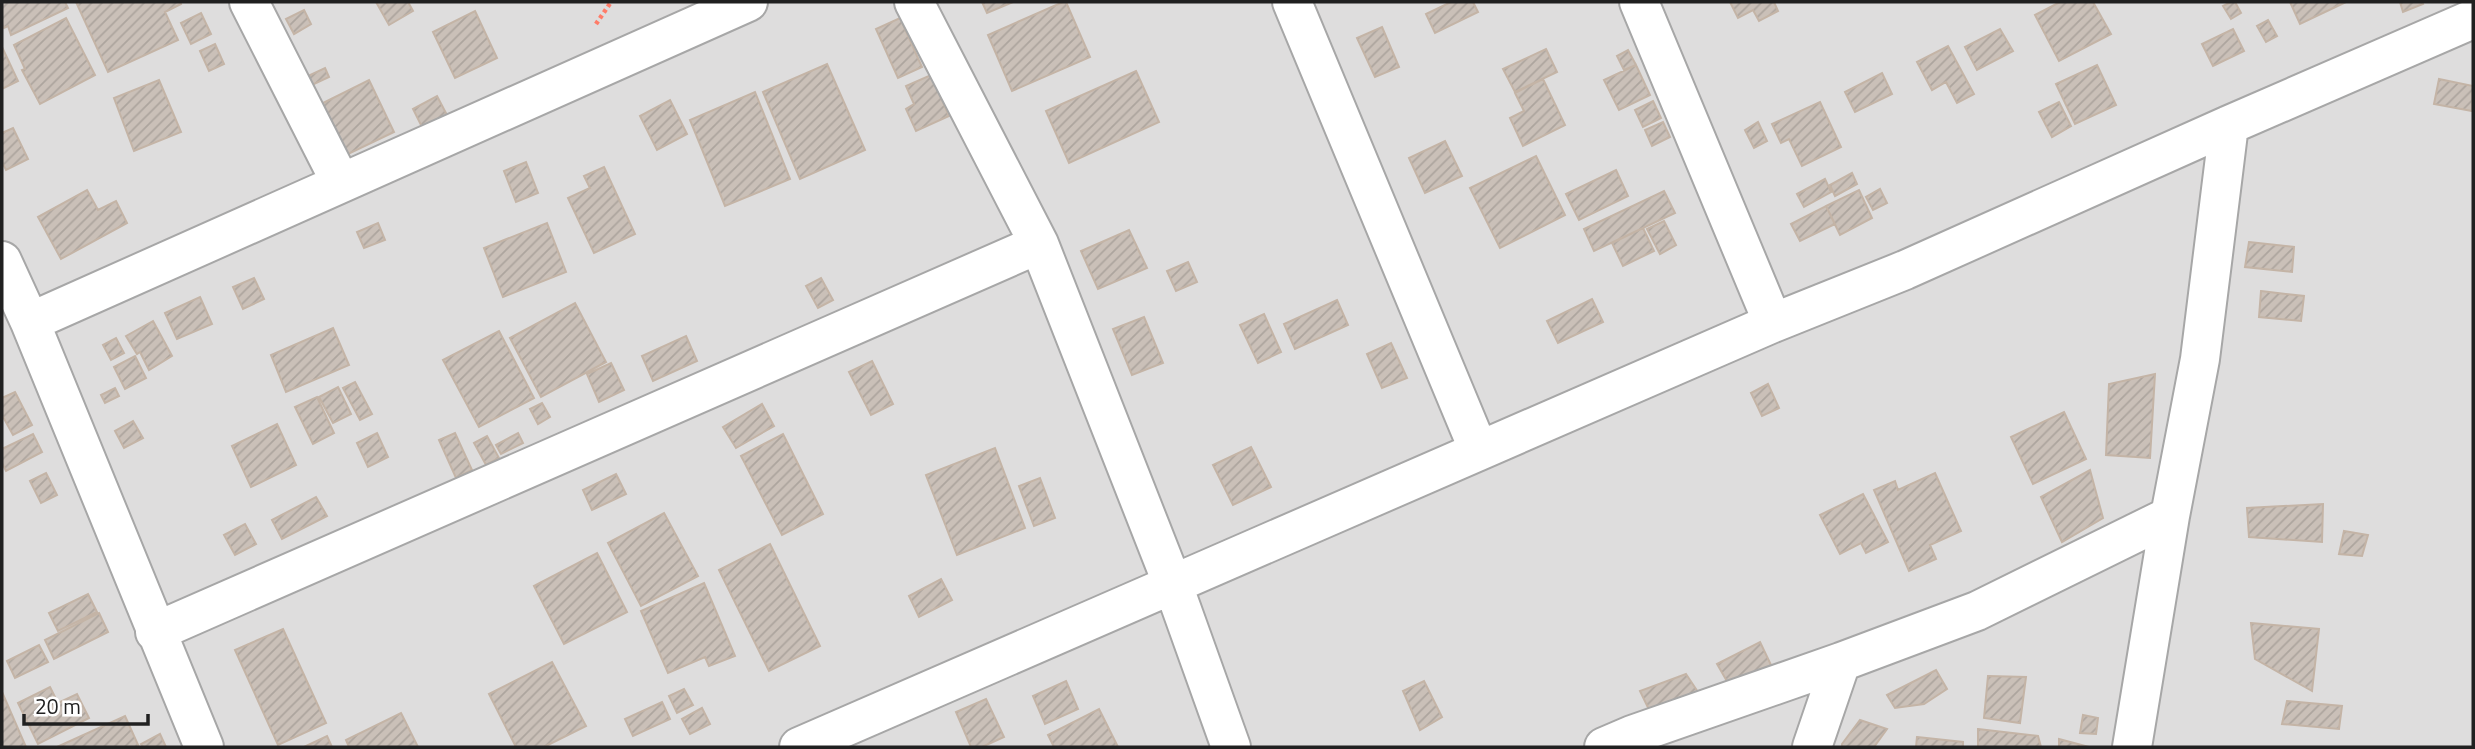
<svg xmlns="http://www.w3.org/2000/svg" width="2475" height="749" viewBox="0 0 2475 749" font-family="'Titillium Web',sans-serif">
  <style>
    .residential { fill: #dedddd }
    .building { fill: url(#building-hatch); stroke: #c4b4a6; stroke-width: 2 }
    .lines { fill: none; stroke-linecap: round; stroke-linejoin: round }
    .street-casing { stroke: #a7a7a7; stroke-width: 42 }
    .path { stroke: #ff7c68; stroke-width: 4.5; stroke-dasharray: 3.5 3.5; stroke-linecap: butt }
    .street { stroke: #fff; stroke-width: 38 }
  </style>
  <defs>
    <pattern id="building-hatch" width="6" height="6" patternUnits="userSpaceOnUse" patternTransform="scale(1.75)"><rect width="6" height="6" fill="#cac0b8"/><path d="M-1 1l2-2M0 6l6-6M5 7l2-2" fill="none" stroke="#ada59e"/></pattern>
  </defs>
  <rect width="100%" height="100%" fill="#f1eee5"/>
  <!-- residential -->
  <path class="residential" d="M2 2H2473V747H2Z"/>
  <!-- building -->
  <path class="building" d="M2 2H65L68 8 11 35 8 26 4 28 2 24Z
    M76 2H180L181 4 165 12 178 40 108 72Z
    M376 2H408L413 11 389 25Z
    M982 2H1013L987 13Z
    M1063 2H1066L1090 57 1012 91 988 35Z
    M1451 2H1473L1478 12 1435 33 1426 14Z
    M1730 2H1774L1778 11 1759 21 1753 10 1738 18Z
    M2060 2H2093L2111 34 2059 61 2035 15Z
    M2231 2H2235L2241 13 2231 19 2223 6Z
    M2290 2H2346L2300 24Z
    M2400 2H2422L2423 4 2403 12Z
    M304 10 311 24 294 34 286 19Z
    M475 11 497 58 455 78 433 32Z
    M201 13 211 34 191 44 181 23Z
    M66 18 95 75 40 104 22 70 25 69 14 45Z
    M900 18 922 67 898 78 876 29Z
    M2268 20 2277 36 2266 42 2257 26Z
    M1382 27 1399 67 1375 77 1357 38Z
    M2000 29 2013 51 1977 70 1965 47Z
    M2233 29 2244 51 2213 66 2202 44Z
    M215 44 224 64 209 71 200 51Z
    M1948 46 1974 94 1957 103 1946 82 1932 90 1917 62Z
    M2 47 18 81 2 89Z
    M1546 49 1557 72 1515 92 1503 69Z
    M1628 50 1636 65 1624 70 1617 56Z
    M827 64 865 150 800 179 763 92Z
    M1636 65 1650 95 1619 110 1604 80Z
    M2097 65 2116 105 2075 124 2056 84Z
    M325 68 329 77 312 85 308 76Z
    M1136 71 1159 122 1069 163 1046 111Z
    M1882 73 1892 94 1855 112 1845 92Z
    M931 75 949 116 916 131 906 109 914 104 906 86Z
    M1543 79 1565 125 1523 146 1510 118 1524 111 1515 93Z
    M2439 79 2473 86 2472 111 2434 104Z
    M159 80 181 132 134 151 114 98Z
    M369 80 394 132 344 156 319 105Z
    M755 92 790 179 725 206 690 120Z
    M437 96 447 115 422 127 413 109Z
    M670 100 687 134 657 150 640 116Z
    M1653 101 1661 118 1643 127 1635 110Z
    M1820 102 1841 147 1802 166 1789 139 1781 143 1772 124Z
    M2059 102 2071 126 2052 137 2039 112Z
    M1663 122 1670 137 1652 146 1645 130Z
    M1758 122 1767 141 1754 148 1745 130Z
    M13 128 28 159 6 170 2 162V133Z
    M1445 141 1462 176 1425 193 1409 158Z
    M1536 156 1565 215 1500 248 1470 188Z
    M526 162 538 193 516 202 504 171Z
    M604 167 635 234 594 253 568 198 590 188 584 176Z
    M1616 170 1628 196 1579 220 1566 194Z
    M1852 173 1857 184 1835 196 1830 185Z
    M1825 179 1831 192 1804 207 1797 194Z
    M1880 189 1887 203 1873 210 1866 197Z
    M87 190 98 210 116 201 127 223 61 259 38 217Z
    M1859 190 1872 218 1840 235 1826 206Z
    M1664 191 1675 213 1594 251 1584 229Z
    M1826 206 1835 224 1800 241 1791 224Z
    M1664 221 1676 245 1660 254 1647 229Z
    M378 223 385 240 364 248 357 232Z
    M547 223 566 272 503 297 484 248Z
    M1643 228 1654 251 1623 266 1612 243Z
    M1129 230 1147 268 1098 289 1081 251Z
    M2249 242 2294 247 2292 272 2245 267Z
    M1188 262 1197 282 1176 291 1167 271Z
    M254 278 264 299 243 309 233 287Z
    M821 278 833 300 818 308 806 286Z
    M2261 291 2304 296 2301 321 2259 317Z
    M200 297 212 324 177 339 165 313Z
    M1592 299 1603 322 1558 343 1547 321Z
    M1337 300 1348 325 1295 349 1284 324Z
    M575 303 606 362 541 397 510 338Z
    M1264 314 1281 352 1258 363 1240 325Z
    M1144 317 1163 363 1132 375 1113 329Z
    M153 321 172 356 149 370 140 352 137 354 126 336Z
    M333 328 349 365 286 392 271 355Z
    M499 331 534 398 479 427 443 360Z
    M686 336 697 361 653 381 642 356Z
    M116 338 124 353 111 360 103 345Z
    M1391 343 1407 378 1382 388 1367 354Z
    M135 356 146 378 125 389 114 367Z
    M872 361 893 404 871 415 849 372Z
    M611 363 624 390 599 402 587 374Z
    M2155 374 2150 458 2106 455 2109 384Z
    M355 382 372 414 360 420 343 388Z
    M1768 384 1779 408 1762 416 1751 393Z
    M338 387 351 414 333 423 319 397Z
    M115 388 119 396 105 403 101 395Z
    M15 392 32 425 13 435 2 415V398Z
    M317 397 334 433 313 444 295 407Z
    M542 403 550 417 538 424 530 409Z
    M762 404 774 426 736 448 723 427Z
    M2064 412 2086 459 2033 484 2011 437Z
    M133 421 143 438 124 448 115 431Z
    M277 424 296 465 251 487 232 446Z
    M377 433 388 457 368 467 357 443Z
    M455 433 472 470 456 478 439 440Z
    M518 433 523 443 501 454 496 445Z
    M33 434 42 452 6 471 2 463V449Z
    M783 434 823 514 782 535 741 456Z
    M487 436 499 458 486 465 474 443Z
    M1251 447 1271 487 1233 505 1213 465Z
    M995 448 1025 528 957 555 926 475Z
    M2090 470 2103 518 2062 542 2041 497Z
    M46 473 57 495 41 503 30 481Z
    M1935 473 1961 531 1930 545 1936 559 1909 571 1874 490 1895 481 1898 490Z
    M616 474 626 494 592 510 583 490Z
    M1040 478 1055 518 1034 526 1019 486Z
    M1863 494 1888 542 1866 553 1861 543 1840 554 1820 515Z
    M316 497 327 516 282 539 272 520Z
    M2323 504 2322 542 2249 537 2247 508Z
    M664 513 698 576 641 606 608 543Z
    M245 524 256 544 235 555 224 535Z
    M2344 531 2368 535 2362 556 2339 554Z
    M770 544 820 646 769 671 719 570Z
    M597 553 627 612 564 644 534 586Z
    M941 579 952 600 919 617 909 596Z
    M704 583 735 656 709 666 705 657 668 673 641 611Z
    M88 594 97 612 58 631 49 613Z
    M99 613 108 632 54 659 45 640Z
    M2251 623 2319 629 2312 691 2255 659Z
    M283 629 326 723 278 745 235 650Z
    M1760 642 1771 665 1728 683 1717 664Z
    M39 645 48 662 15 678 7 661Z
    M552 662 586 726 544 747H516L489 694Z
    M1936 670 1947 689 1924 704 1895 708 1887 695Z
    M1686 674 1700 695 1653 718 1640 691Z
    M1988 676 2026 677 2020 723 1984 718Z
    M1066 681 1078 709 1045 724 1033 696Z
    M1424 681 1442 717 1420 730 1403 691Z
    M50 687 58 703 77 694 89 718 38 744 18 703Z
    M684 689 693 705 677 713 669 696Z
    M2 692 26 747H2Z
    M986 699 1004 737 982 747H971L956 712Z
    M2287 701 2342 706 2339 729 2282 724Z
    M662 702 670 719 633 736 625 719Z
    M702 708 710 724 690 734 682 719Z
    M1099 709 1118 747H1054L1048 735Z
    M401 713 418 747H349L346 740Z
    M2083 715 2098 718 2096 734 2080 733Z
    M125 716 139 747H57Z
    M1860 720 1887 729 1874 747H1842V744Z
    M1978 729 2038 736 2041 747H1978Z
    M160 734 166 747H143L141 744Z
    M327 736 332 747H304Z
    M1917 737 1963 742V747H1916Z
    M2059 739 2089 747H2059Z"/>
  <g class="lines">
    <defs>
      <path id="street" d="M249 2 341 183
        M914 2 1039 244 1173 585 1231 747
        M1292 2 1479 451
        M1639 2 1773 323
        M2 261 30 322 204 747
        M30 322 748 2
        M155 632 1039 244
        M799 747 1773 323 1905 270 2229 125 2473 19
        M1604 747 1632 735 1841 662 1977 611 2170 516
        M1812 747 1841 662
        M2132 747 2170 516 2200 359 2229 125"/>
    </defs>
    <!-- street casing -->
    <use href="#street" class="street-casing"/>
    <!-- path -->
    <path class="path" d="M596 24 611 2"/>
    <!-- street -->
    <use href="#street" class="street"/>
  </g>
  <!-- border -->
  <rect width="2475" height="749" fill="none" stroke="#202020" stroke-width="7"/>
  <!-- scale -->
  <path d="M24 714v10h124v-10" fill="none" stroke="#202020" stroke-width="3.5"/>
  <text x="35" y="714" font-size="21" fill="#202020" stroke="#ffffff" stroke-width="5" paint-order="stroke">20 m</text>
</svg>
